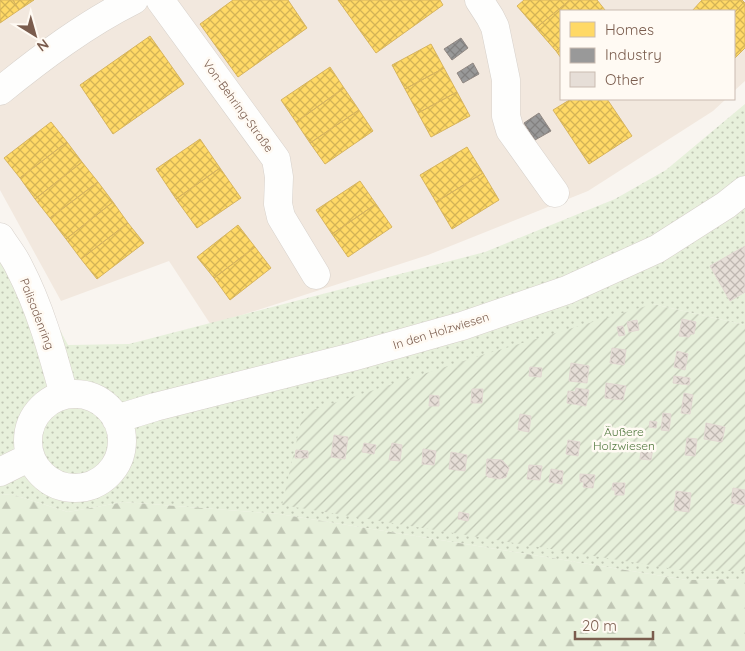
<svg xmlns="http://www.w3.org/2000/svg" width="745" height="651" viewBox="0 0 745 651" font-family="Quicksand,sans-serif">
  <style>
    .residential { fill: #f2e8de }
    .grass { fill: url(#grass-dots) }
    .forest { fill: url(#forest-firs) }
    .garden { fill: url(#garden-furrows) }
    .homes { fill: url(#homes-cross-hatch); stroke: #d7b45e }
    .industry { fill: url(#industry-cross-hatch); stroke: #908782 }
    .building { fill: url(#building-cross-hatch); stroke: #e2d8d2 }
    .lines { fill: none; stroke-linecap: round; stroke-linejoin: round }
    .minor-casing { stroke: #d7d1cb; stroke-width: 29 }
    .minor { stroke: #fefefd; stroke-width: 28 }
    .labels { text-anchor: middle; stroke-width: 5; stroke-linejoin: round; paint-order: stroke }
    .street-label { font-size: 12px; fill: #7a5c4d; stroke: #fffaf3 }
    .park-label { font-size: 12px; fill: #537a41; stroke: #fffaf3 }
  </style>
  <defs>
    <pattern id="grass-dots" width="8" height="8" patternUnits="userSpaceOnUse" patternTransform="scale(1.25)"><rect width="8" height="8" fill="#e7f0db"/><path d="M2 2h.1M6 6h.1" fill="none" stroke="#c0c6b4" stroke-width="1.8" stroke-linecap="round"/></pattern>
    <pattern id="forest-firs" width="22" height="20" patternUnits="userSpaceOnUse" patternTransform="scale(1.25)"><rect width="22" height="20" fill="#e7f0db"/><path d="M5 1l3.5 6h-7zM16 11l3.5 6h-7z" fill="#c0c6b4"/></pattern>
    <pattern id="garden-furrows" width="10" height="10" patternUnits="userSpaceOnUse" patternTransform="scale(1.25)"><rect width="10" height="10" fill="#e7f0db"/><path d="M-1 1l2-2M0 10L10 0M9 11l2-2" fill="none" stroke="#c0c6b4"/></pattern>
    <pattern id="homes-cross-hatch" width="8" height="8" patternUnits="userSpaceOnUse" patternTransform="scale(1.25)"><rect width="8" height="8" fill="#ffd966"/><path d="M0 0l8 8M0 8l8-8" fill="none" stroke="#d3b356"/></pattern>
    <pattern id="industry-cross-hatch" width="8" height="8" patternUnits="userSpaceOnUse" patternTransform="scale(1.25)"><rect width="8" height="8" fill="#999"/><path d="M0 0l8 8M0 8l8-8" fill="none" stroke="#82807f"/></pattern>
    <pattern id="building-cross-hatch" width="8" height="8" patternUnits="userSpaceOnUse" patternTransform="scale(1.25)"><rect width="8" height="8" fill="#e6ded7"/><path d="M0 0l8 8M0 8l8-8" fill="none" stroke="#bfb7b1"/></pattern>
  </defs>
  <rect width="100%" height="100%" fill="#f9f5f0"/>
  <!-- residential -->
  <path class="residential" d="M0 0H745V81L734 91V11H561V99H726L713 111 588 191 428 255 211 325 169 261 61 301 0 190Z"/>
  <!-- grass -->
  <path class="grass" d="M745 104V325L653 304 686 571H745V579L687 580 279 514 124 502 68 512 11 494 0 495V237L54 319 68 345 129 344 485 252 615 199 666 170Z"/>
  <!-- forest -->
  <path class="forest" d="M11 494 68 512 124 502 279 514 687 580 745 579V651H0V495Z"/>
  <!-- garden -->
  <path class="garden" d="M653 304 745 325V571H686L282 505 303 413 482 355Z"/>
  <!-- homes -->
  <path class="homes" d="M0 0H13L19 10 0 23Z
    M13 0H34L19 10Z
    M233 0H288L307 28 238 77 200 24Z
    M338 0H440L443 5 376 53Z
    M524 0H570L536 28 517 6Z
    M570 0H597L605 10 603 11H561V46L556 51 536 28Z
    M702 0H742L744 2 734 13V11H692Z
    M744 2 745 3V48L734 59V13Z
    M150 36 184 84 113 134 80 85Z
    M431 44 444 68 405 89 392 65Z
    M561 46V58L556 51Z
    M330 67 344 88 296 122 281 100Z
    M444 68 457 92 418 113 405 89Z
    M344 88 359 110 310 143 296 122Z
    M457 92 470 116 431 137 418 113Z
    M571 99H607L632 136 589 164 553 110Z
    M359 110 373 131 325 164 310 143Z
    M51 122 67 142 20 178 4 158Z
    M200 139 220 168 176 199 156 169Z
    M67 142 82 162 35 199 20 178Z
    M467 147 483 173 436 202 420 175Z
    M82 162 98 182 50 218 35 199Z
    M220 168 241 198 197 228 176 199Z
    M483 173 499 200 452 229 436 202Z
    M360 181 376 204 332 234 316 210Z
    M98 182 113 202 66 239 50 218Z
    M113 202 128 223 81 259 66 239Z
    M376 204 392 227 348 257 332 234Z
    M128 223 144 243 97 279 81 259Z
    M238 225 255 247 214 278 197 257Z
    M255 247 271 268 230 300 214 278Z"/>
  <!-- industry -->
  <path class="industry" d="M461 38 468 48 452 60 444 49Z
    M473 63 479 74 463 83 457 73Z
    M539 113 551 131 535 140 524 123Z"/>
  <!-- building -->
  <path class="building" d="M745 246V292L730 301 710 266Z
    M682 319 696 322 694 334H690L689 337 679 336Z
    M637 320 639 330 629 332 627 322Z
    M623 326 625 335 619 336 617 327Z
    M612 348 626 350 624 365 610 363Z
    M677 351 688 354 685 370 674 367Z
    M571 363 589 366 587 383 569 381Z
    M530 367 542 368 541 377 529 376Z
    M674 376 690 378 689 385 673 383Z
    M606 383 626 386 623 400 605 398Z
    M576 388 589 390 586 406 567 403 568 391 575 392Z
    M472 389H483L482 403H471Z
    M684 393 693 395 690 414 681 413Z
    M430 395 439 396V406H429Z
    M663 413 671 414 669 431 661 430Z
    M520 414 531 416 529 432 518 430Z
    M650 421 657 422 656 428 649 427Z
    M706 423 725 427 722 442 704 439Z
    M334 435 348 437 345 459 331 457Z
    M687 438 697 439 695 456 685 455Z
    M568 440 580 442 578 456 566 454Z
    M364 443 376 445 374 454 362 452Z
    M392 443 402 445 400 461 389 460Z
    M644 447 653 448 651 460 640 459 641 450H644Z
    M423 449 436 451 434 465 422 464Z
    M296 450 308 451V458H295Z
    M451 452 467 455 465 471 449 469Z
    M487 459 502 460 509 468 506 477 500 479 488 477 486 475Z
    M529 465 542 466 540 480 527 479Z
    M551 469 563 471 562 484 549 482Z
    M580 474 595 475 593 488 583 487 584 482H580Z
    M613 483H625L624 495H615V490H612Z
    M733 488 745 490V505L731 503Z
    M676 491 691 493 689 512 674 510Z
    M459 512 469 514 468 521 458 519Z"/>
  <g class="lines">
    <defs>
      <path id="minor" d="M160 0 276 159 279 177 278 204 281 217 316 275
        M479 0 490 17 495 27 506 80V116L510 130 555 193
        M0 91C42 57 86 24 134 0
        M0 237C6 247 14 256 19 267 40 307 52 351 64 395
        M28 441a47 47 0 1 1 94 0a47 47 0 1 1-94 0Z
        M116 419 155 407 352 357 462 326 567 290 657 249 726 205 745 190
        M0 472 30 457"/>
    </defs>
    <!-- minor casing -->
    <use href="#minor" class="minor-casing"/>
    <!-- minor -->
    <use href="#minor" class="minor"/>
  </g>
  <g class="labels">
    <!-- street labels -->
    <g class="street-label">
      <text transform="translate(238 106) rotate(54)" y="4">Von-Behring-Straße</text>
      <text transform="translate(37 314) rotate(69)" y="4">Palisadenring</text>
      <text transform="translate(441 331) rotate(-17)" y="4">In den Holzwiesen</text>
    </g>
    <!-- park labels -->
    <g class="park-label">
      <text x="624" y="436">Äußere<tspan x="624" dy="14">Holzwiesen</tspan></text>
    </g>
  </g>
  <!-- legend -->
  <rect x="560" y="10" width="175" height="90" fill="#fffaf3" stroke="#cabbb1"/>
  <rect x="570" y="22" width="25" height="15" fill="#ffd966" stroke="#cabbb1"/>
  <text x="605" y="35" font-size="15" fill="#7a5c4d">Homes</text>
  <rect x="570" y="48" width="25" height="15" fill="#999999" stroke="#cabbb1"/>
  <text x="605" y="60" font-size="15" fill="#7a5c4d">Industry</text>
  <rect x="570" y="72" width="25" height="15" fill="#e6ded7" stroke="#cabbb1"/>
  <text x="605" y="85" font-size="15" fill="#7a5c4d">Other</text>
  <!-- north arrow -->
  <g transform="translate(35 35) rotate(143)" stroke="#fffaf3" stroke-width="4" paint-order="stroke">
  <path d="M0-4L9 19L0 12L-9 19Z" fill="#7a5c4d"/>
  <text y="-8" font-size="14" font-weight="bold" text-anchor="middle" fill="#7a5c4d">N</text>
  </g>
  <!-- scale -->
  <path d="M575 631v8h78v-8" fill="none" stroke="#7a5c4d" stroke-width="2.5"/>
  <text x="582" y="631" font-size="15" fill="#7a5c4d" stroke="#fffaf3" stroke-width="4" paint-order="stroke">20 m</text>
</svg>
